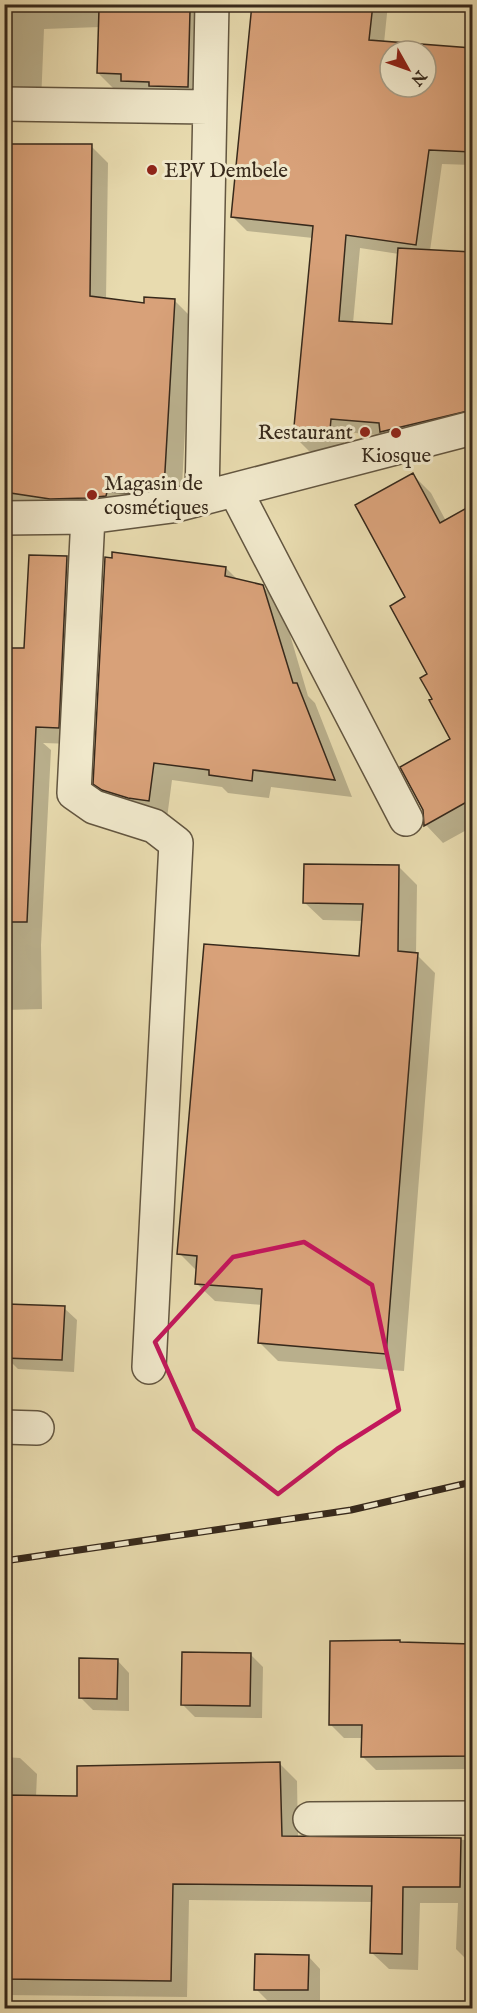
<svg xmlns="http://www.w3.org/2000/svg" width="477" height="2013" font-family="'IM FELL English',serif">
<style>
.shadow{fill:#0003;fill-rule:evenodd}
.building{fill:#d8a179;stroke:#37291b;stroke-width:1.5;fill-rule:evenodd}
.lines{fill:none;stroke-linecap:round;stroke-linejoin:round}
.street-casing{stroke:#635640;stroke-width:36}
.street{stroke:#f0e8cb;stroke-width:33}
.rail-casing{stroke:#37291b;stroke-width:7}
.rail{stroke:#f0e8cb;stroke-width:4.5;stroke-dasharray:14;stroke-linecap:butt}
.marked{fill:none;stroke:#c2185b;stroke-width:4.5;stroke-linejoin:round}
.poi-dot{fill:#8f2418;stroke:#f0e8cb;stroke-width:2}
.labels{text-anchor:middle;stroke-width:6;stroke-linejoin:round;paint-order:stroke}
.poi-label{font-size:21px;fill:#37291b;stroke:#f0e8cb;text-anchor:start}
</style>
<rect width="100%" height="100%" fill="#e8dbaf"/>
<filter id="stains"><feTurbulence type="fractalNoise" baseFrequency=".00333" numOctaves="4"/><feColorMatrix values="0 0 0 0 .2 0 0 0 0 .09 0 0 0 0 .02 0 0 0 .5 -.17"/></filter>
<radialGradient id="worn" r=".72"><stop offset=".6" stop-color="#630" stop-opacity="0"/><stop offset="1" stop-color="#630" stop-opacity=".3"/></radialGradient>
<!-- shadow -->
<path class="shadow" d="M4 4H208L206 104 116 91 98 73 100 27 44 29 41 103 4 108V87L12 84 11 81 4 84Z
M254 4H388L384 43 472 50V165L442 164 430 251 472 254V426L387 436 345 432 343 454 309 451 295 437 313 238 247 231 233 217ZM390 51H426V87H390ZM360 248 399 254 394 326 353 323Z
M4 145 91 146 108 163 106 300 145 305 174 300 191 317 181 505 4 508Z
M413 475 431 493 446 521 472 507V827L443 843 426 825 424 810 452 740 429 675 407 597Z
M67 558 83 574 75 744 43 743 51 750 41 945 42 1009 4 1010V734Z
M226 568 238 580 262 586 281 604 308 696 315 703 352 797 271 787 269 798 228 793 222 787 172 780 167 818 113 801 95 783Z
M399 867 417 885 416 954 435 973 404 1371 278 1361 259 1342 262 1305 215 1301 196 1283 197 1271 179 1253 360 957 363 921 323 920 304 902Z
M64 1308 77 1320 74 1372 18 1369 6 1357Z
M402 1644 472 1645V1769L376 1770 362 1756 363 1738H344L330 1724Z
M251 1655 263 1667 262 1718 195 1717 183 1705Z
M117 1660 129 1673V1711L93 1710 80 1697Z
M4 1757 20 1758 37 1774 36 1797 79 1798 280 1764 297 1781 298 1837 472 1840V1965L456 1949 458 1903H420L418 1970 389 1969 372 1953 373 1902 189 1900 187 1997 4 1995Z
M308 1956 320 1969V2002L268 2001 256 1989Z"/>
<!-- building -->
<path class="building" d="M252 4H373L369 40 472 48V152L429 150 416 245 346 235 339 321 392 324 398 248 472 252 468 351H472V410L380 432 379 423 331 419 329 441 293 437 313 226 231 217ZM390 51H426V87H390Z
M99 9 190 11 188 87 149 86V82L121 81V74L97 73Z
M4 144H92L90 296 144 303V297L175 299 164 488 130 493 107 492 106 496 87 498 50 499 4 492Z
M413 473 440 523 472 505V799L424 826 423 810 400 767 450 739 429 700 432 699 420 678 427 674 390 606 405 597 355 505Z
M112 552 226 567 225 576 263 585 293 683H297L335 780 253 770 252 781 209 775V770L154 763 149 801 128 798 102 790 93 784 105 557 112 558Z
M29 555 67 556 59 728 36 727 27 922H4V742L9 648H24Z
M304 864 399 865 398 951 418 953 386 1354 258 1343 262 1289 195 1284 197 1256 177 1254 204 944 359 956 363 904 303 903Z
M7 1304 65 1306 62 1360 4 1358Z
M400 1640V1642L472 1644V1756L361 1757 362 1725H329L330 1641Z
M182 1652 251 1653 250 1706 181 1705Z
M79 1658 118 1659 117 1699 79 1698Z
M280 1762 282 1836 461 1838 460 1887H403L402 1954 370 1953 372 1886 173 1884 171 1981 4 1979V1795L77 1796V1766Z
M255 1954 309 1955 308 1990H254Z"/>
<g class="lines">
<!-- street casing -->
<g class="street-casing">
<path id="street" d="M4 104 208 107
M235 490 406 819
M202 499 212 4
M88 517 74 793 94 807 154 826 176 843 149 1367
M4 518 88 517 172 506 472 428
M4 1427 37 1428
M310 1819 472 1818"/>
</g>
<!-- street -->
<use href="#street" class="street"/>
<!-- rail casing -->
<g class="rail-casing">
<path id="rail" d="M4 1561 351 1510 472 1482"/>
</g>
<!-- rail -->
<use href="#rail" class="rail"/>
</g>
<!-- marked area -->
<path class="marked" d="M304 1242 372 1285 399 1410 337 1449 278 1494 194 1429 155 1342 233 1257Z"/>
<!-- markers -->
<g class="poi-dot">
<circle cx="152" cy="170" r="6"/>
<circle cx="365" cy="432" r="6"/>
<circle cx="396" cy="433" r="6"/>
<circle cx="92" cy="495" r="6"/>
</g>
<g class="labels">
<!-- poi labels -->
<g class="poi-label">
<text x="164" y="177">EPV Dembele</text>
<text x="353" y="439" text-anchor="end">Restaurant</text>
<text x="396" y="462" text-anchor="middle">Kiosque</text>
<text x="104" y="490">Magasin de<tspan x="104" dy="24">cosmétiques</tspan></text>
</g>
</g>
<!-- margin -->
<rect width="477" height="2013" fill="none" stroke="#e8dbaf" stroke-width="24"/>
<rect x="6" y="6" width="465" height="2001" fill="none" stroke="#37291b" stroke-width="3"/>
<rect x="12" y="12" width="453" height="1989" fill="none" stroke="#37291b" stroke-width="1.5"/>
<!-- north arrow -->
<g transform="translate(408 69) rotate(130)"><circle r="28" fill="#f0e8cb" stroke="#a69c85" stroke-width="1.5"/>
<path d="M0-4.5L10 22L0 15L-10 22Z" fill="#8f2418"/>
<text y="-9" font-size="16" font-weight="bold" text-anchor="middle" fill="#37291b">N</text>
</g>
<rect width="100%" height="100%" filter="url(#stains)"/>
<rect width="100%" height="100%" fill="url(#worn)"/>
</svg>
